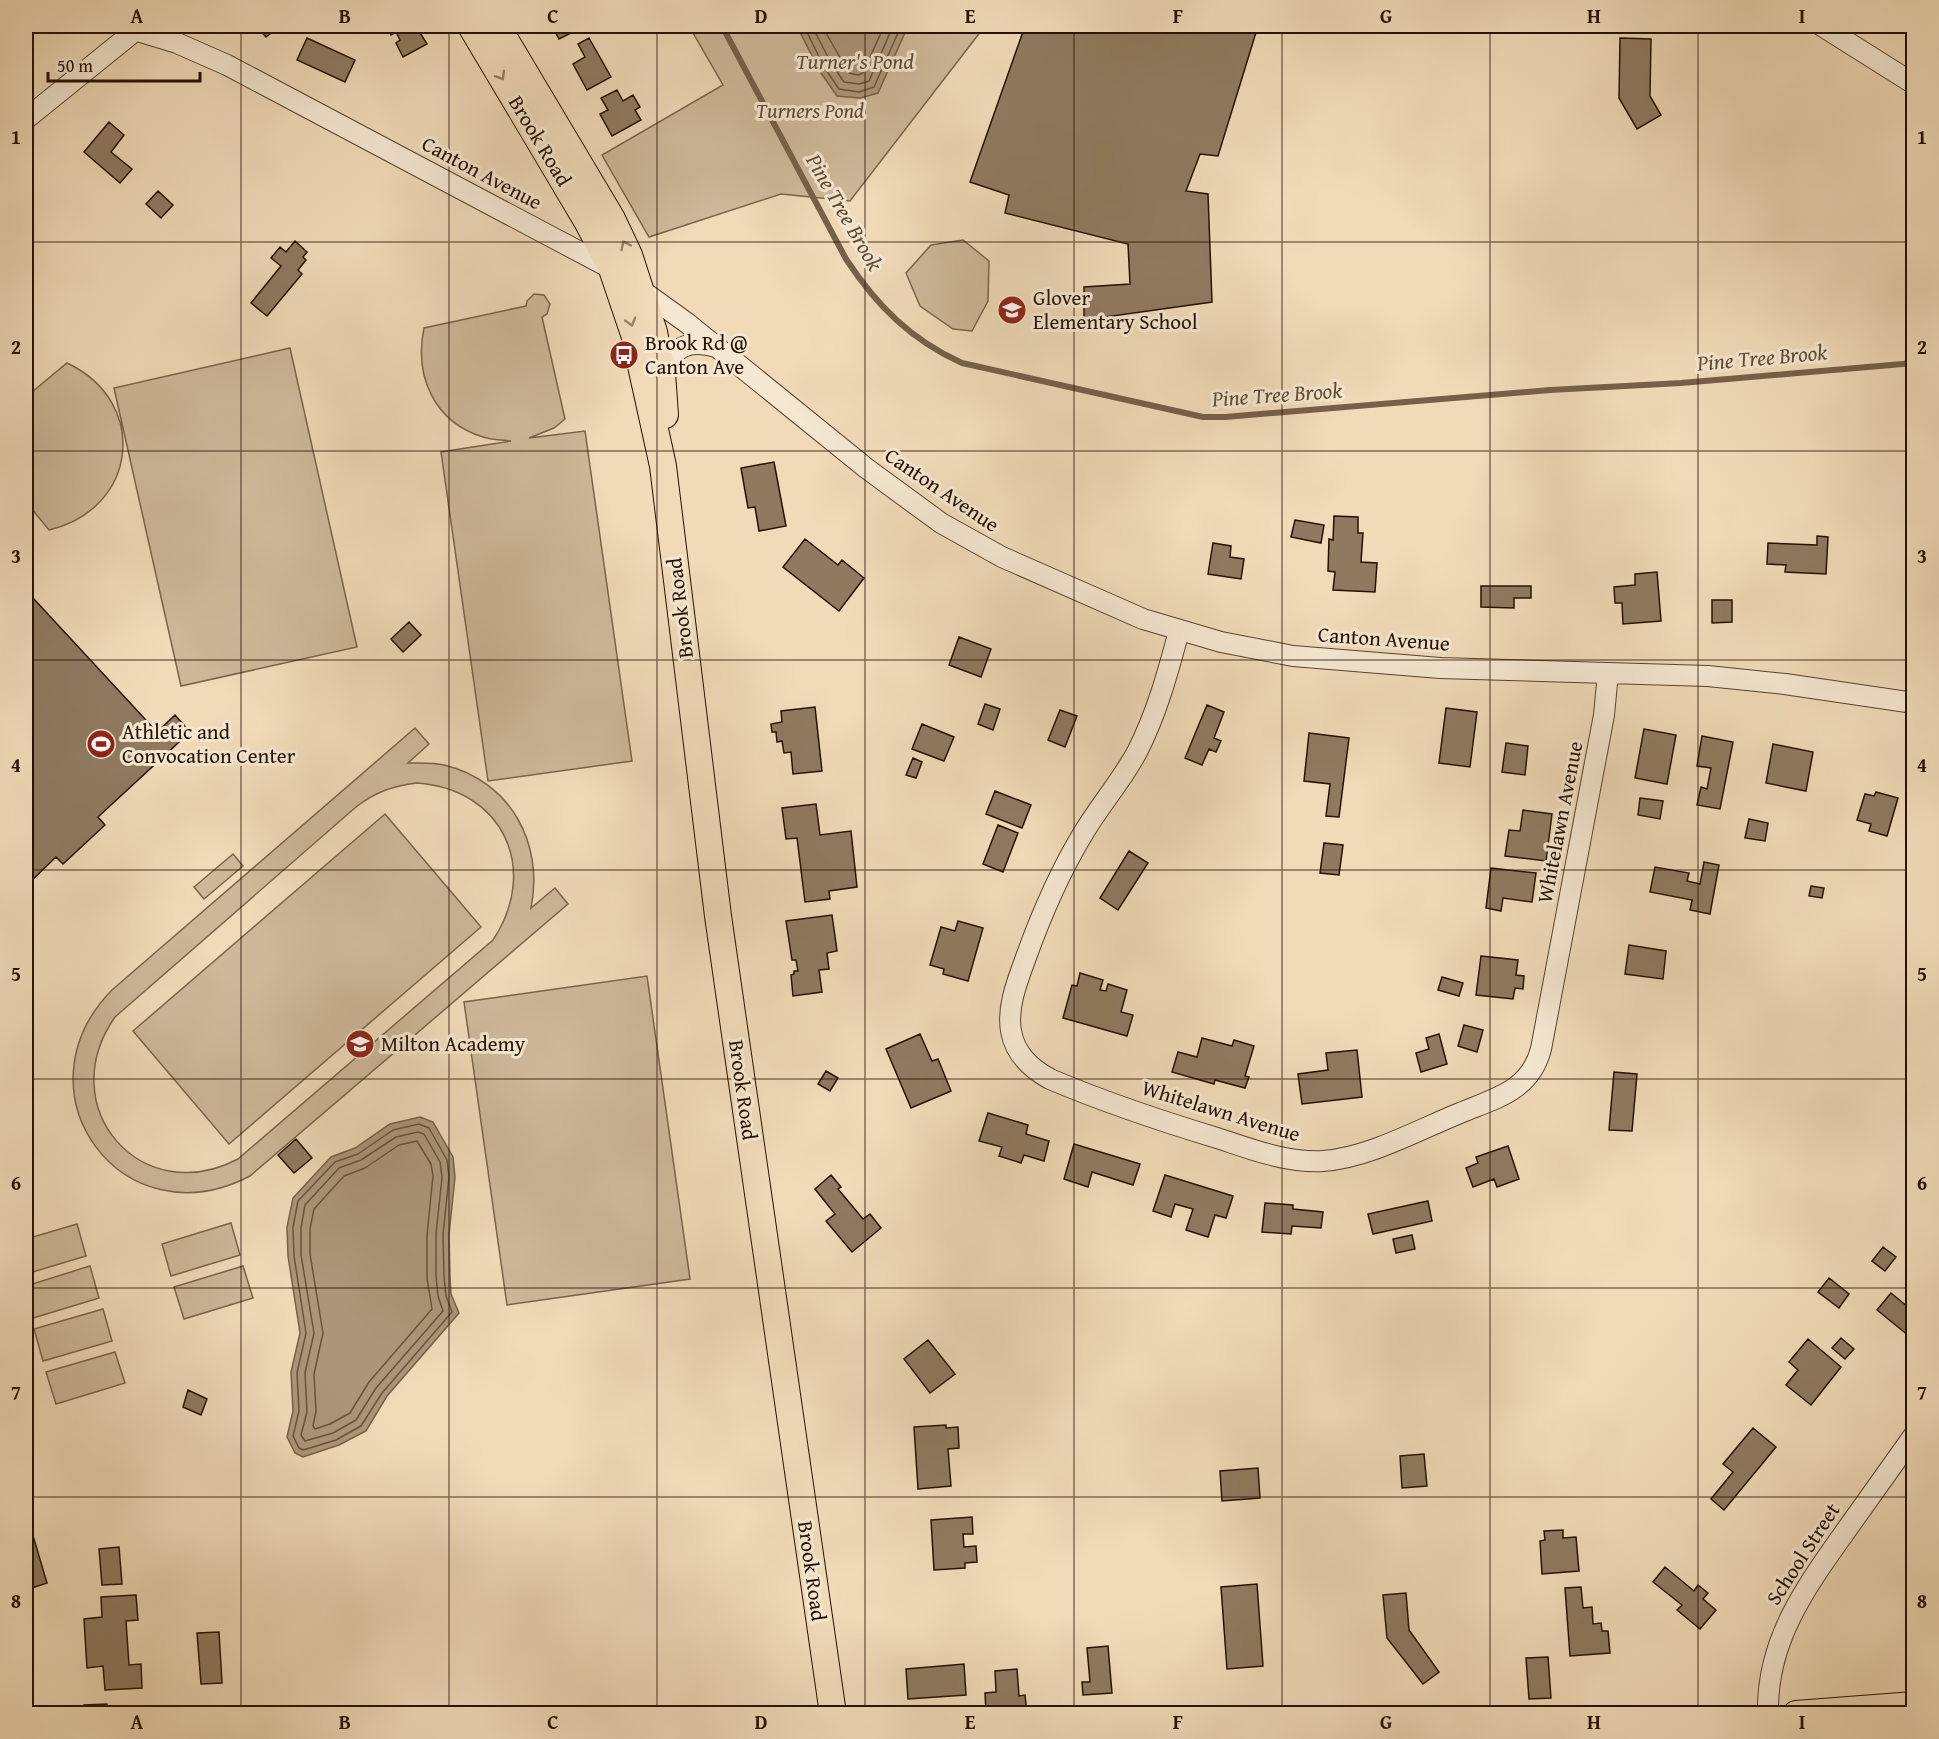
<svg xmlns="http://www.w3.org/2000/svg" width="1939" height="1739" font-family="'Gentium Book Plus',serif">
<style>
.green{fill:#cdb899;stroke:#79644c;stroke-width:1.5;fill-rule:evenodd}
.water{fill:#ab9679;stroke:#756149;stroke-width:1.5}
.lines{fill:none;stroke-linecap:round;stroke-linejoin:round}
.shore{stroke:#68543c;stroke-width:1.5}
.stream{stroke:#756149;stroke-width:6}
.building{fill:#8f7a60;stroke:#251100;stroke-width:1.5}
.minor-casing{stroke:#58432e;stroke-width:22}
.major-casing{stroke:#251100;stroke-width:28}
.minor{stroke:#f5e7d1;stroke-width:20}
.major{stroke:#f0dab8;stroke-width:26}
.oneway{stroke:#958065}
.grid{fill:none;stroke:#251100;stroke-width:1.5;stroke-opacity:0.55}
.labels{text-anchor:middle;stroke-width:6;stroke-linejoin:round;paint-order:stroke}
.park-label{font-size:21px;font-style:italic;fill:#604b36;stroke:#f5e7d1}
.street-label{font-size:21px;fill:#251100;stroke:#f5e7d1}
.poi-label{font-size:21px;fill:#251100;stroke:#f5e7d1;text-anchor:start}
.water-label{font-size:22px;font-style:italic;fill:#614d36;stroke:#f5e7d1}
.neatline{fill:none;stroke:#251100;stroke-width:2}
.grid-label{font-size:20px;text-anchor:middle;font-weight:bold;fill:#251100}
</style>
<rect width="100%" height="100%" fill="#f0dab8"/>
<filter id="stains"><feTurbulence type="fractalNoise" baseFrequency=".00333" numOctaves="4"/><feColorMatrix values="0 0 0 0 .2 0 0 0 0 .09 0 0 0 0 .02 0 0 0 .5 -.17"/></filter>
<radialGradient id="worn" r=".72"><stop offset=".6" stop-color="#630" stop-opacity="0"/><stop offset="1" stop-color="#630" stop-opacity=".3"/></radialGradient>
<!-- green -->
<path class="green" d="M689 26H985L850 201 781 194 649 237 602 155 723 85Z
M963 240 989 261 988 301 972 331 953 329 920 306 906 273 931 245Z
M534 294 544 295 550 304 547 314 542 317 565 419 554 428 529 438 585 431 632 761 488 781 441 452 511 441C502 440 492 440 483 437 434 422 414 376 424 328L526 306 527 301Z
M290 348 357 647 181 686 114 388Z
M67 363C150 402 138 509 49 530L26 502V397Z
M415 728 429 744 408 763C420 763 432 762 444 765 511 781 544 844 531 908L555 888 568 904 250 1176C122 1243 12 1092 112 990ZM417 783C503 789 540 869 493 940L238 1159C141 1210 52 1107 115 1017L356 807C375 792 393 786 417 783Z
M385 814 481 927 229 1144 133 1031Z
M233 854 243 866 204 899 194 887Z
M647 976 690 1279 507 1305 464 1002Z
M231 1223 240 1255 171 1276 162 1244Z
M77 1224 86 1256 26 1274V1239Z
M90 1266 99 1298 30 1319 26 1303V1286Z
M243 1266 253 1298 184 1319 174 1287Z
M103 1309 112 1341 43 1361 34 1329Z
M115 1352 125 1383 56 1404 46 1372Z"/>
<!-- water -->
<path class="water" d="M797 26H908L878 93 860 98 837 96 819 70Z
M420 1117 433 1122 453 1157 455 1177 449 1235 450 1277 451 1294 459 1313 387 1396 366 1431 339 1445 303 1457 295 1453 287 1437 293 1411 291 1372 300 1333 288 1256 287 1227 293 1198 331 1157 355 1148 390 1124Z"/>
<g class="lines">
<!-- shore -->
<path class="shore" d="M804 26 824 67 839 89 859 92 874 87 901 26
M812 26 831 63 844 82 859 84 869 81 893 26
M822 26 849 73 858 75 863 73 884 26
M419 1124 429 1128 447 1160 449 1177 443 1234 444 1277 446 1296 452 1312 382 1393 361 1426 336 1440 303 1450 299 1448 293 1436 299 1411 297 1373 306 1333 294 1256 293 1227 298 1201 335 1162 358 1154 393 1130Z
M418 1132 424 1134 440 1162 442 1177 436 1234V1277L438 1296 443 1311 376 1388 356 1420 333 1433 305 1441 301 1435 307 1412 305 1373 314 1333 301 1255V1228L305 1205 339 1168 361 1160 396 1137Z
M417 1141 431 1164 433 1176 427 1235V1278L432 1309 369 1382 350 1413 330 1424 315 1429 313 1426 316 1411 314 1374 323 1333 310 1254V1229L314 1209 344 1176 365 1168 399 1145Z"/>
<!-- stream -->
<path class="stream" d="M722 26 846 259C877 306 911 340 962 363L1203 417H1225L1550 390 1681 383 1914 363"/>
</g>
<!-- building -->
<path class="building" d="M256 26H280L266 37Z
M386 26H416L427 44 403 57 396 43 400 40 396 32 391 35Z
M552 26H585L559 39Z
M1025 26H1258L1218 156 1200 154 1186 191 1208 194 1212 302 1084 320V287L1130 284 1128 244 1005 213 1009 195 970 182Z
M307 38 355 60 345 82 297 60Z
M589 38 611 77 587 90 573 64 585 57 578 44Z
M1620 38 1651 39 1650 96 1661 115 1637 129 1619 98Z
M617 90 623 101 633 95 640 107 635 110 641 120 612 136 600 114 608 110 601 98Z
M109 122 124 135 111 152 132 169 120 183 84 152Z
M158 191 173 205 161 218 146 204Z
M295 241 307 252 303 257 306 260 298 270 302 274 267 316 251 303 281 266 271 258 280 247 286 252Z
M774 462 786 526 759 531 755 507 748 508 741 468Z
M1334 516 1358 517V533H1363L1361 562 1377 563 1375 592 1333 590 1335 572 1328 571 1329 539 1333 540Z
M1295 520 1324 525 1321 543 1291 537Z
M1817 536 1828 537 1826 574 1785 572 1786 565 1767 564 1768 543 1817 545Z
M805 539 838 565 842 560 864 578 839 611 783 567Z
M1213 543 1231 546 1230 557 1244 559 1241 579 1208 574Z
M1657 572 1661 621 1623 624 1622 603H1615L1614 587 1635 585V574Z
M1481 586H1531V598H1514V608L1481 607Z
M33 598 157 732 175 715 190 732 98 817 105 825 63 864 56 857 26 886V605Z
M1712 600H1732V622L1712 623Z
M409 622 421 635 403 652 391 639Z
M959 637 991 649 981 677 949 665Z
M985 704 1000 709 993 730 978 724Z
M1207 705 1224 712 1214 738 1221 741 1216 752 1209 749 1202 765 1185 758Z
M815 707 822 771 793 774 791 752 784 753 782 741 777 742 776 732H772L771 724 782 722 781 711Z
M1446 708 1477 712 1470 767 1439 763Z
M1060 710 1077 716 1065 747 1048 740Z
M922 724 954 737 944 761 912 749Z
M1644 729 1676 735 1667 784 1635 778Z
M1309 733 1349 738 1339 817 1326 816 1330 784 1304 781Z
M1702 736 1733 742 1720 809 1697 805 1701 787 1707 789 1711 768 1697 766Z
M1506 743 1528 746 1525 775 1502 772Z
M1773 744 1813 752 1806 791 1766 783Z
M913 758 922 762 916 778 906 775Z
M995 791 1031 805 1022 828 986 814Z
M1876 792 1898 798 1887 836 1869 831 1871 824 1857 820 1865 794 1874 796Z
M1640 798 1663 801 1660 819 1638 815Z
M816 804 820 835 851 831 857 887 829 891 830 899 805 902 797 838 786 839 782 808Z
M1523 810 1552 814 1546 861 1505 856 1509 830 1520 831Z
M1749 819 1768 823 1765 841 1745 838Z
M998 825 1018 833 1003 872 983 864Z
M1324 843 1343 845 1339 875 1320 873Z
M1129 851 1148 863 1118 910 1100 898Z
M1704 862 1719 865 1710 914 1690 910 1692 900 1650 892 1655 867 1689 873 1687 881 1700 884Z
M1491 868 1536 873 1532 902 1503 898 1501 911 1486 908Z
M1811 886 1824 888 1822 898 1809 896Z
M832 915 837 951 827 953 829 969 819 970 822 992 793 996 791 975 794 974V971H798L796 960H792L786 921Z
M958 921 983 928 968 981 943 974 944 969 930 965 941 927 955 931Z
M1629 945 1666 951 1663 979 1625 974Z
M1481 956 1518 960 1516 975 1524 976 1523 989 1515 988 1513 999 1476 995Z
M1080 973 1103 980 1100 990 1106 991 1108 984 1127 990 1121 1012 1133 1015 1127 1036 1063 1018 1072 985 1077 986Z
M1442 977 1463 983 1459 996 1438 990Z
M1464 1025 1483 1030 1477 1052 1458 1046Z
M920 1034 932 1061 938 1059 951 1091 911 1108 886 1049Z
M1439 1034 1447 1064 1421 1072 1416 1053 1429 1049 1426 1038Z
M1202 1038 1232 1046 1234 1040 1254 1046 1245 1076 1249 1077 1245 1088 1215 1080 1214 1084 1172 1072 1178 1052 1197 1057Z
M1357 1050 1362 1097 1302 1104 1298 1074 1328 1070 1326 1053Z
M826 1071 838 1078 830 1091 818 1084Z
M1614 1072 1637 1074 1632 1131 1609 1130Z
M988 1113 1028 1125 1026 1134 1049 1141 1044 1161 1024 1155 1021 1163 999 1156 1002 1147 979 1141Z
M296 1139 312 1158 294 1173 278 1155Z
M1074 1144 1140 1164 1133 1185 1092 1172 1088 1187 1064 1179Z
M1508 1146 1519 1179 1497 1187 1494 1179 1473 1187 1466 1168 1478 1163 1476 1157Z
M831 1175 841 1187 838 1189 863 1219 870 1214 881 1228 852 1252 826 1221 835 1214 815 1189Z
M1165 1175 1233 1196 1226 1218 1215 1215 1208 1237 1186 1230 1193 1209 1175 1204 1171 1217 1153 1211Z
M1428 1201 1432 1221 1373 1234 1368 1214Z
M1265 1203 1293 1205V1209L1323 1212 1321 1228 1292 1226 1291 1234 1262 1232Z
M1412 1235 1415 1249 1396 1253 1393 1239Z
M1883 1247 1896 1257 1885 1271 1872 1261Z
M1829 1278 1849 1294 1839 1308 1818 1292Z
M1891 1293 1914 1312V1340L1877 1310Z
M1841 1338 1854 1349 1845 1359 1832 1348Z
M1808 1339 1841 1367 1811 1405 1786 1385 1798 1370 1789 1362Z
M928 1340 955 1374 930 1393 904 1359Z
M188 1390 207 1399 201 1415 183 1407Z
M946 1425V1428L958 1427 959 1448 948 1449 951 1486 918 1489 914 1427Z
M1753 1428 1776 1447 1724 1510 1711 1499 1733 1472 1723 1464Z
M1424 1454 1427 1486 1402 1488 1400 1456Z
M1258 1468 1260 1498 1222 1501 1220 1471Z
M26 1512 47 1583 26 1590Z
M972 1517 973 1534H963L964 1547 976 1546 977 1562 965 1563V1568L934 1570 931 1520Z
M1563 1530V1538L1576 1537 1579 1571 1542 1574 1540 1541 1545 1540 1544 1531Z
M119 1547 122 1584 102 1585 99 1549Z
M1665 1567 1694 1591 1698 1585 1708 1593 1703 1599 1716 1610 1700 1629 1677 1610 1682 1605 1653 1582Z
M1257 1584 1263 1666 1227 1669 1221 1587Z
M1581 1587 1583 1608 1592 1607 1593 1624 1601 1623 1602 1631H1608L1610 1653 1570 1656 1565 1588Z
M1406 1593 1409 1630 1439 1672 1423 1684 1387 1638 1383 1595Z
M136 1595 138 1620 126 1621 129 1665 141 1664 142 1688 105 1690 103 1666 87 1668 84 1619 102 1617 101 1597Z
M219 1632 222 1683 201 1684 197 1633Z
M1108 1646 1112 1693 1083 1695 1082 1682H1090L1087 1648Z
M1548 1657 1551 1698 1529 1699 1526 1658Z
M964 1664 966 1695 908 1699 906 1669Z
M1017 1669 1019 1696 1025 1695 1027 1714H986L985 1693 996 1692 995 1671Z
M107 1704 108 1714H84V1705Z
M203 1707 227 1708V1714H203Z"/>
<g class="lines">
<!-- minor casing -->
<g class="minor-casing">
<path id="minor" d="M121 26 177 43 227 65 612 269 687 323 866 468 941 523 1002 557 1143 619 1221 642 1293 656 1440 668 1708 676 1785 684 1914 703
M1822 26 1914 84
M26 119 141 26
M662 373C673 347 688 339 716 347
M1179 631C1168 672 1157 713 1137 752 1122 780 1101 804 1084 832 1059 873 1041 915 1025 960 1017 982 1007 1007 1011 1031 1015 1054 1030 1068 1050 1079 1104 1102 1161 1121 1217 1138 1251 1149 1286 1163 1323 1161 1368 1158 1418 1130 1460 1113 1496 1098 1530 1091 1541 1049L1604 715 1608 673
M1768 1714C1766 1642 1805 1588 1845 1532 1868 1500 1891 1467 1914 1435"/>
</g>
<!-- major casing -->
<g class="major-casing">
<path id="major" d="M471 26 587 221 612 269 634 334 663 466 718 916 833 1714
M497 26 612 219 629 255 654 332 662 373 665 415
M1796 1714 1914 1705"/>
</g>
<!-- minor -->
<use href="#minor" class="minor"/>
<!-- major -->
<use href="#major" class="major"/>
</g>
<!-- one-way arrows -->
<defs><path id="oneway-chevron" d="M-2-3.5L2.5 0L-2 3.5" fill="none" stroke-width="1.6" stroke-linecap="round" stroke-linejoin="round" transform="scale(1.5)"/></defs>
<g class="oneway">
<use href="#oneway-chevron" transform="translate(501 76) rotate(59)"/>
<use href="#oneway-chevron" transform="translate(625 245) rotate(-115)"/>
<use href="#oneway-chevron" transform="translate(631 322) rotate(74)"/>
</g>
<!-- grid -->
<path class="grid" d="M241 26V1714M449 26V1714M657 26V1714M865 26V1714M1074 26V1714M1282 26V1714M1490 26V1714M1698 26V1714M26 242H1914M26 451H1914M26 660H1914M26 870H1914M26 1079H1914M26 1288H1914M26 1497H1914"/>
<!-- icons -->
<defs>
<g id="school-disc" transform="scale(1.5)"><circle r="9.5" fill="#8f2418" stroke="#f5e7d1"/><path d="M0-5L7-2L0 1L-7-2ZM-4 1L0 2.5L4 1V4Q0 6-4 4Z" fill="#fff"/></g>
<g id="bus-disc" transform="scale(1.5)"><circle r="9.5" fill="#8f2418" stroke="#f5e7d1"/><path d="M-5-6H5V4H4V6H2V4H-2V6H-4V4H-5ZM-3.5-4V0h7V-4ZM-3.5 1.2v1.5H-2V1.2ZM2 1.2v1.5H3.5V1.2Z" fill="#fff"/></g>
<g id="stadium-disc" transform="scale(1.5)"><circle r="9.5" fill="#8f2418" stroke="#f5e7d1"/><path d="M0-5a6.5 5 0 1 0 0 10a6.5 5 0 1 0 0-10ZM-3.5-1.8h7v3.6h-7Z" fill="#fff"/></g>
</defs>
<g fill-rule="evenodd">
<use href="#school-disc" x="1012" y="310"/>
<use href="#bus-disc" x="624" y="355"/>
<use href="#stadium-disc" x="101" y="744"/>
<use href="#school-disc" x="360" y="1044"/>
</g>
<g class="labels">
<!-- park labels -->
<g class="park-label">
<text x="810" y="118">Turners Pond</text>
</g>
<!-- street labels -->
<g class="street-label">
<text transform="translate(540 141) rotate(59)" y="7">Brook Road</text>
<text transform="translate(482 173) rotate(28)" y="7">Canton Avenue</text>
<text transform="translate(942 490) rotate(34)" y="7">Canton Avenue</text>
<text transform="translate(680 608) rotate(-97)" y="7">Brook Road</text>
<text transform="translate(1384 639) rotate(4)" y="7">Canton Avenue</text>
<text transform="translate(1560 822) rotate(-79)" y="7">Whitelawn Avenue</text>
<text transform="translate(743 1090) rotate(82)" y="7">Brook Road</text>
<text transform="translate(1221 1111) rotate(17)" y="7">Whitelawn Avenue</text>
<text transform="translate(1803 1554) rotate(-57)" y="7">School Street</text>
<text transform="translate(812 1571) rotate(82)" y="7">Brook Road</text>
</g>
<!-- poi labels -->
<g class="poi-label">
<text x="1033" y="305">Glover<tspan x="1033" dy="24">Elementary School</tspan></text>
<text x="645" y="350">Brook Rd @<tspan x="645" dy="24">Canton Ave</tspan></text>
<text x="122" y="739">Athletic and<tspan x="122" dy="24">Convocation Center</tspan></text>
<text x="381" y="1051">Milton Academy</text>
</g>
<!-- water labels -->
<g class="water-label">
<text x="855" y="69">Turner's Pond</text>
<text transform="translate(845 212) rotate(60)" y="8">Pine Tree Brook</text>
<text transform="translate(1762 357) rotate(-5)" y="8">Pine Tree Brook</text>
<text transform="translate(1277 394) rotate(-4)" y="8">Pine Tree Brook</text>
</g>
</g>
<!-- margin -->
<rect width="1939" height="1739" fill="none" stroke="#f0dab8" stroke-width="66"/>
<!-- scale -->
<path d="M48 72v9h152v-9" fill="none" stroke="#251100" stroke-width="3"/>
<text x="57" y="72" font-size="18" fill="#251100" stroke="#f5e7d1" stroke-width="4.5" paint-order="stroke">50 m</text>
<rect x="33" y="33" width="1873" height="1673" class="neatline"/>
<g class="grid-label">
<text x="137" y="23">A</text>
<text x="345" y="23">B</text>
<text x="553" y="23">C</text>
<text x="761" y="23">D</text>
<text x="970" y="23">E</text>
<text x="1178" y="23">F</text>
<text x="1386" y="23">G</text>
<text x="1594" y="23">H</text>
<text x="1802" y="23">I</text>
<text x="16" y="144">1</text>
<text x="1922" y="144">1</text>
<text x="16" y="354">2</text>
<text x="1922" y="354">2</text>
<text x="16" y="563">3</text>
<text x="1922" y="563">3</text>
<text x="16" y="772">4</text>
<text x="1922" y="772">4</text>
<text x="16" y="981">5</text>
<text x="1922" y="981">5</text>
<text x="16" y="1190">6</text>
<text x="1922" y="1190">6</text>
<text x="16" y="1399">7</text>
<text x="1922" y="1399">7</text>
<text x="16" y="1608">8</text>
<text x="1922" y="1608">8</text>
<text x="137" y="1729">A</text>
<text x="345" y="1729">B</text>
<text x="553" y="1729">C</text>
<text x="761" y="1729">D</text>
<text x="970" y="1729">E</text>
<text x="1178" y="1729">F</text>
<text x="1386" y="1729">G</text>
<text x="1594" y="1729">H</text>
<text x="1802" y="1729">I</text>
</g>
<rect width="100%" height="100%" filter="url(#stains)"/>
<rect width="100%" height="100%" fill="url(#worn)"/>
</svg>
